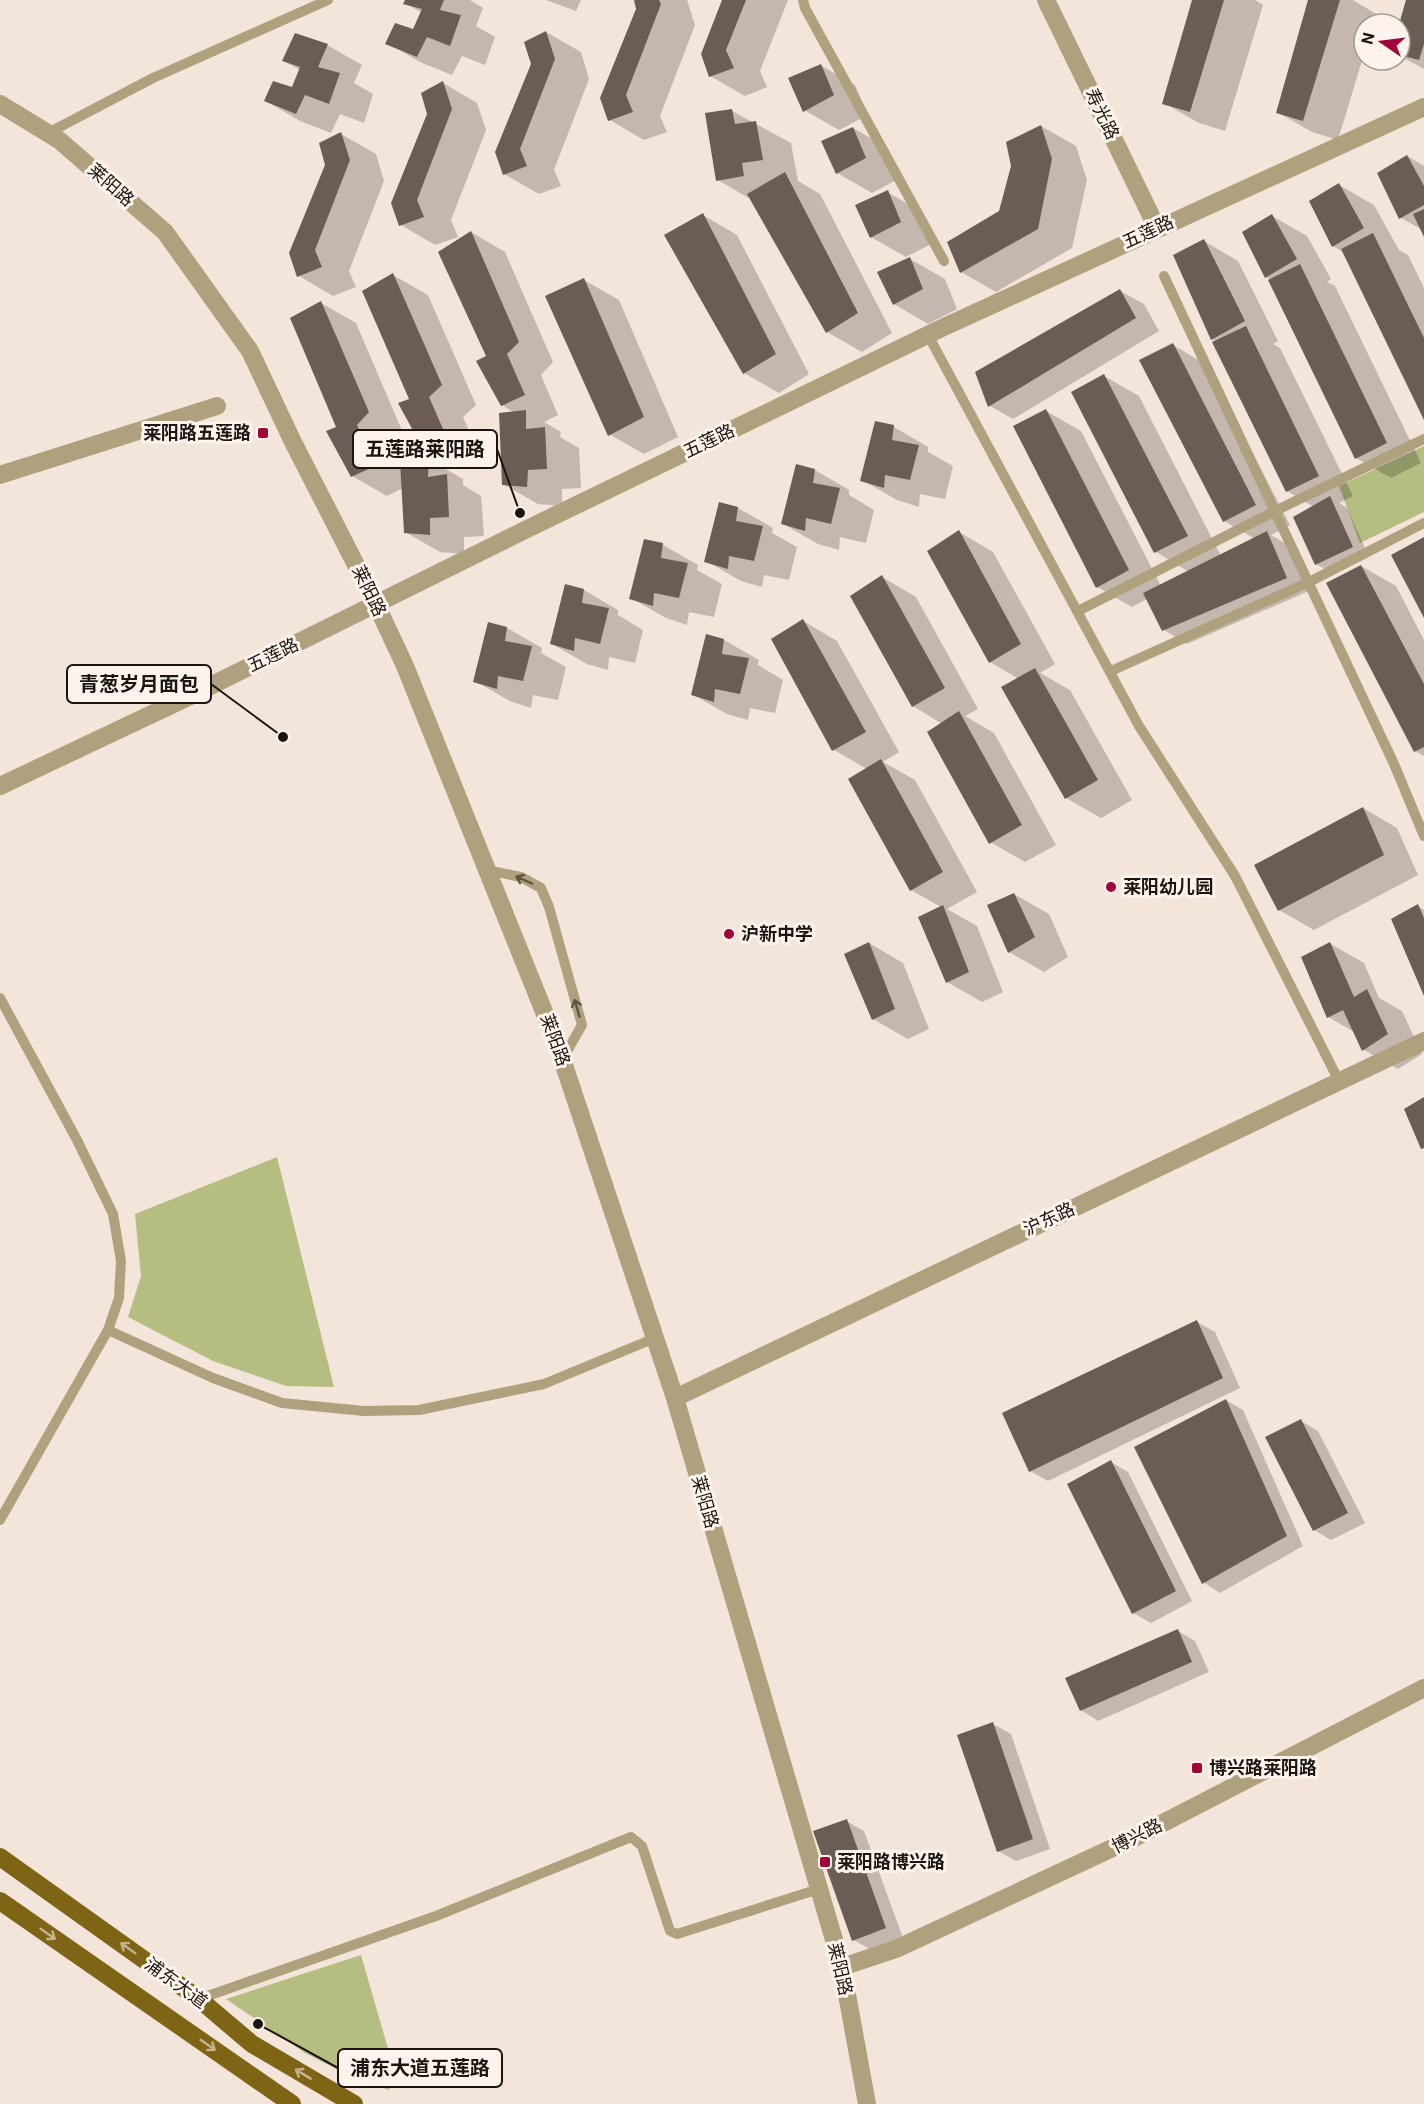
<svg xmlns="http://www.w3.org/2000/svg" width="1424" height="2104" font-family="Roboto,'Noto Sans SC',sans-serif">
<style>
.green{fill:#b6bd81}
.shadow{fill:#0003}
.building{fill:#6b5c56}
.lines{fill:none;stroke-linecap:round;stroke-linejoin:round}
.service{stroke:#afa17d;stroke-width:10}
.minor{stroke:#afa17d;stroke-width:18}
.tertiary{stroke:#afa17d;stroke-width:18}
.primary{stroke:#7e6415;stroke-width:18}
.oneway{stroke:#5e5542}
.oneway2{stroke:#c4b38b}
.poi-dot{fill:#a10238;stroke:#fdf3ec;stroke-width:2}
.labels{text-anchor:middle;stroke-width:6;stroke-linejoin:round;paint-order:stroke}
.street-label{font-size:18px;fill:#1b1612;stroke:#fdf3ec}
.poi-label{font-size:18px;font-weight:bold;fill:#1b1612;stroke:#fdf3ec;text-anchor:start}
.leader{fill:none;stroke:#1b1612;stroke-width:2}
.callout-dot{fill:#1b1612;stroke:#fdf3ec;stroke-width:2}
.callout{fill:#fdf3ec;stroke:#1b1612;stroke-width:2}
.callout-label{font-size:20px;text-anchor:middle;font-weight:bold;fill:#1b1612}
</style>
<rect width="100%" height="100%" fill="#f4e5da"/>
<!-- green -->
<path class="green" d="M1424 446V512L1360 543 1339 486Z
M277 1157 334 1387 286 1386 213 1361 128 1317 141 1276 135 1214Z
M361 1955 395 2073 389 2090 354 2078 305 2053 226 1999Z"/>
<!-- shadow -->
<path class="shadow" d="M407 0H470L483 8 476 26 495 37 485 65 462 56 452 75 422 63 387 43 414 31 422 13 405 3Z
M546 0H581L576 11Z
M635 0H687L695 25 660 116 667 132 644 140 610 120 602 98 638 9Z
M724 0H788L760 71 767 87 745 96 710 76Z
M1193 0H1255L1263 5 1225 131 1199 123 1164 103Z
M1309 0H1353L1376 14 1373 24H1364V54L1338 140 1312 132 1277 112Z
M1407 0H1424V69L1400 56V26Z
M546 32 581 52 589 79 554 170 561 186 539 194 504 174Z
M327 45 362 65 354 83 373 94 364 123 340 114 331 133 300 121 266 101 293 89 300 70 284 61Z
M820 65 855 85 868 115 839 130 804 110Z
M443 83 477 103 486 130 451 220 458 237 435 245 401 225Z
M732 111 791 143 798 181 820 194 892 333 862 352 827 332 752 200 718 180Z
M1041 126 1076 146 1087 180 1072 248 996 292 961 272 949 242 1000 212Z
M853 128 888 148 900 178 872 193 837 173 822 142Z
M341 134 376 154 384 181 349 271 356 287 333 296 299 276Z
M1407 156 1424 166V233L1423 230 1401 218Z
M1339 185 1374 205 1399 250 1408 255 1424 288V416L1345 253 1333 246Z
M887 192 922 212 935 242 906 257 871 237Z
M703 215 737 235 809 374 779 393 744 373 666 235Z
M1272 216 1307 236 1331 279 1327 282 1335 286 1421 463 1391 478 1356 458 1270 279 1266 277Z
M471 232 505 252 553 362 541 375 558 415 544 422 561 432 560 437 579 448 581 488 562 489V506L538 504 503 484 515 413 502 405 488 357Z
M1204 241 1238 261 1278 341 1273 344 1280 348 1353 496 1339 503 1347 508 1369 557 1334 574 1316 564 1314 507 1287 491 1217 342 1212 339Z
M910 259 945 279 957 309 928 324 894 304Z
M393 275 428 295 476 405 463 417 481 458 459 468 424 448 411 399Z
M584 280 619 300 678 437 644 454 609 434Z
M1120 291 1144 304 1159 331 1013 419 990 406 977 373Z
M321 303 356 323 403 433 391 445 402 470 428 459 463 479V485L481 496 484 536 464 537V554L440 552 405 532 403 488 387 496 352 476 338 427Z
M1173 345 1207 365 1290 525 1271 535 1290 546 1309 591 1187 644 1164 630 1147 599 1132 607 1097 587 1046 411 1081 431 1161 586 1189 572 1156 552 1104 376 1139 396 1221 556 1255 539 1224 521Z
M877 423 894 427 928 447V452L953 466 945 499 920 494 919 507 897 500 862 480Z
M815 470 849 490V495L874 510 866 543 840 537 839 550 818 544 783 524Z
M720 504 738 508 773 528 772 533 797 547 789 580 764 575 762 587 741 581 706 561Z
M959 532 993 552 1055 664 1040 673 1070 690 1132 800 1101 818 1066 798 1019 679 990 662Z
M645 541 663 545 698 565 697 570 722 584 714 617 689 612 687 625 666 618 631 598Z
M1361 566 1396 586 1424 640V756L1415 751Z
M882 577 916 597 978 709 965 716 994 733 1056 845 1025 862 990 842 942 724 913 706Z
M584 590 618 610V615L643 630 635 663 609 657 608 670 587 664 552 644Z
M803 621 837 641 899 752 883 762 915 780 977 892 947 909 977 926 1003 992 982 1002 947 982 941 907 911 890 867 769 834 750Z
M489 624 507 628 542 648 541 653 566 667 558 700 533 695 531 708 510 701 475 681Z
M707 636 724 640 759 660 758 665 783 680 775 713 750 708 748 720 727 714 692 694Z
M1363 808 1397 828 1418 875 1314 930 1279 910 1256 866Z
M1014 894 1049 914 1068 957 1044 972 1009 952Z
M1418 906 1424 910V992Z
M869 943 903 963 929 1029 908 1039 873 1019Z
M1329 943 1364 963 1379 998 1402 1011 1422 1054 1398 1069 1364 1050 1356 1033 1328 1017Z
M1197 1322 1215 1332 1240 1388 1048 1481 1030 1471Z
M1226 1400 1243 1410 1303 1546 1220 1593 1203 1582Z
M1301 1421 1318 1431 1365 1523 1331 1540 1314 1530Z
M1111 1462 1128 1472 1192 1601 1151 1623 1133 1613Z
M1178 1631 1195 1641 1209 1672 1098 1721 1081 1710Z
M993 1724 1011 1734 1050 1849 1016 1861 998 1851Z
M846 1821 864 1831 903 1938 871 1950 854 1940Z"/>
<!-- building -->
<path class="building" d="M405 0H444L440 10 461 15 450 46 427 37 417 57 385 44 395 23 413 29 422 9 403 4Z
M634 0H659L661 4 626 95 633 112 608 121 600 98 636 9Z
M722 0H746L726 50 734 68 709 77 701 54Z
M1192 0H1224L1190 112 1162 104Z
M1308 0H1340L1303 121 1276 113Z
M1406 0H1424V44L1419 60 1400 55 1399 24Z
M546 31 555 59 520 149 527 166 503 175 495 152 531 64 524 42Z
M295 33 328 44 318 67 340 73 329 104 305 95 296 114 264 101 273 81 292 87 300 67 282 61Z
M821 64 834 95 803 112 788 78Z
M443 81 452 109 417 200 424 217 399 226 391 203 427 114 421 93Z
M732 109 735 124 756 121 763 160 742 163 744 176 716 181 705 113Z
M1041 125 1052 159 1038 229 960 273 947 242 999 211 1011 166 1006 142Z
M853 127 866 158 836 174 821 141Z
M341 132 350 160 315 250 322 267 297 277 289 253 325 165 319 143Z
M1407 155 1424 186V205L1399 219 1377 173Z
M785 172 858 313 826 333 747 194Z
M1339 183 1364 228 1332 247 1309 201Z
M888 190 901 222 870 238 855 205Z
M1424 209V237L1413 214Z
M703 213 776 354 743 374 664 235Z
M1272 214 1297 259 1265 278 1242 232Z
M471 231 519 342 507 354 525 395 501 406 476 361 486 356 438 252Z
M1373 233 1424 338V420L1341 249Z
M1204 239 1245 321 1211 340 1173 255Z
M910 257 923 289 893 305 877 272Z
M1300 264 1387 443 1355 459 1268 280Z
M393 273 442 385 429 397 447 438 423 449 398 403 409 399 362 291Z
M584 278 644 417 608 436 545 296Z
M1120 289 1136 318 988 407 975 372Z
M321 301 369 412 357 425 375 466 351 477 326 431 336 427 290 318Z
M1246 326 1319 476 1286 492 1212 342Z
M1173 343 1256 505 1223 522 1139 360Z
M1104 374 1188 536 1154 553 1071 392Z
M1046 409 1129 570 1096 588 1013 426Z
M526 410V429L545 427 547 469 528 470 527 487 502 485 499 413Z
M875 421 894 425 892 440 919 445 910 480 885 475 884 488 860 481Z
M429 458 428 477 447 474 449 517 430 518V535L404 533 400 461Z
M796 464 815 469 813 483 840 488 831 524 806 518 805 531 781 524Z
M1330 496 1353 547 1315 565 1293 517Z
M719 502 738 507 736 521 763 526 754 561 729 556 728 569 704 562Z
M959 530 1021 644 989 663 927 551Z
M1267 531 1287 578 1162 631 1143 593Z
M1424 537V618L1391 555Z
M644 539 663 543 661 558 688 563 679 598 654 593 653 606 629 599Z
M1361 565 1424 684V747L1414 752 1326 583Z
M882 575 945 688 912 707 850 596Z
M565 584 584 589 582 603 609 608 600 644 575 638 574 651 550 644Z
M803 619 866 732 832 751 771 639Z
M488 622 507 627 505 641 532 646 523 681 498 676 497 689 473 682Z
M706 634 724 639 722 654 749 658 740 694 715 689 714 702 691 695Z
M1035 668 1098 780 1065 799 1001 687Z
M959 711 1022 825 989 844 927 732Z
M881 759 943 872 910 891 848 779Z
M1363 807 1384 855 1278 911 1254 865Z
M1014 893 1035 937 1008 953 987 905Z
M1418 904 1424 918V996L1391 919Z
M943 905 969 972 946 983 918 917Z
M869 942 895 1009 872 1020 844 954Z
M1330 942 1354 997 1367 989 1388 1034 1362 1051 1343 1010 1327 1018 1301 957Z
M1424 1097V1148L1421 1149 1404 1109Z
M1197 1320 1223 1378 1029 1472 1002 1413Z
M1226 1399 1287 1536 1202 1584 1134 1447Z
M1301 1419 1348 1513 1313 1531 1265 1437Z
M1111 1460 1176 1591 1132 1614 1067 1484Z
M1178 1629 1192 1662 1080 1711 1065 1678Z
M993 1722 1033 1839 997 1852 957 1735Z
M847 1819 886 1928 852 1941 813 1831Z"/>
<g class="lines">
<!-- service -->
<path class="service" d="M803 0 805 8 944 261
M48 133 153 78 328 0
M1164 276 1394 764 1424 836
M928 335 1139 726 1235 876 1339 1081
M1078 611 1275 511 1424 439
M1111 671 1309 582 1424 523
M487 870 521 877 541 888 549 907 582 1025 562 1060
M0 998 77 1140 113 1214 121 1261 119 1298 108 1330 0 1520
M108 1330 213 1378 282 1403 364 1411 419 1410 544 1384 655 1338
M199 1999 436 1916 631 1837 642 1846 670 1931 677 1934 819 1889"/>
<!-- minor -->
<path class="minor" d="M1046 0 1157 228
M0 104 59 140 165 232 250 351 293 442 376 604 405 666 557 1044 675 1398 842 1967 867 2104
M0 475 217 406
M675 1398 1424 1041"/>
<!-- tertiary -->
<path class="tertiary" d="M0 786 186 698 525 530 944 327 1424 107
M842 1967 896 1949 1136 1837 1424 1688"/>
<!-- primary -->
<path class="primary" d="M0 1857 199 1999 252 2044 354 2104
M0 1901 292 2104"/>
</g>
<!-- one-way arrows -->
<defs><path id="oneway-shaft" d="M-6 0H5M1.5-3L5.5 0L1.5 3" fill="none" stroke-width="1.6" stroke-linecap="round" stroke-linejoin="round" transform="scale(1.5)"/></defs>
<g class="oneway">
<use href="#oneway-shaft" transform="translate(524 880) rotate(-156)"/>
<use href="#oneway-shaft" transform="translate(577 1008) rotate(-106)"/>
</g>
<g class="oneway2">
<use href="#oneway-shaft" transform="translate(48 1934) rotate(35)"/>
<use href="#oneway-shaft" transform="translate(128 1948) rotate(-145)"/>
<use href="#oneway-shaft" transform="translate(208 2045) rotate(35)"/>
<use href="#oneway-shaft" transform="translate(303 2074) rotate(-149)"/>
</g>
<!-- markers -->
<g class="poi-dot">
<rect x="257" y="427" width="12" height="12" rx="3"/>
<circle cx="1111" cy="887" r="6"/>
<circle cx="729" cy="934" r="6"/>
<rect x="1191" y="1762" width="12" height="12" rx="3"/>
<rect x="819" y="1856" width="12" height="12" rx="3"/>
</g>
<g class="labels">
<!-- street labels -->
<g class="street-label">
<text transform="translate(1102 114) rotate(64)" y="6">寿光路</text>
<text transform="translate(111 185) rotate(41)" y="6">莱阳路</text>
<text transform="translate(1148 232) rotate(-25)" y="6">五莲路</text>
<text transform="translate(709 441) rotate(-26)" y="6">五莲路</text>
<text transform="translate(369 591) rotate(64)" y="6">莱阳路</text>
<text transform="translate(273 655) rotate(-26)" y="6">五莲路</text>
<text transform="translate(555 1040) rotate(70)" y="6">莱阳路</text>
<text transform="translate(1049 1219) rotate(-25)" y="6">沪东路</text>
<text transform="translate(705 1502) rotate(74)" y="6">莱阳路</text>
<text transform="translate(1137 1836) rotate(-27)" y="6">博兴路</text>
<text transform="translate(840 1969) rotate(77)" y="6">莱阳路</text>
<text transform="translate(176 1983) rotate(36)" y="6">浦东大道</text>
</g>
<!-- poi labels -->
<g class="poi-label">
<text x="251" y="439" text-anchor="end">莱阳路五莲路</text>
<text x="1123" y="893">莱阳幼儿园</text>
<text x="741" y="940">沪新中学</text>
<text x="1209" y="1774">博兴路莱阳路</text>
<text x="837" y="1868">莱阳路博兴路</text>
</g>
</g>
<!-- callouts -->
<path class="leader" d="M520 513L497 449M283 737L211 684M258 2024L338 2068"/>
<g class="callout-dot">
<circle cx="520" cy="513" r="6"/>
<circle cx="283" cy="737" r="6"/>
<circle cx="258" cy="2024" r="6"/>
</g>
<g class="callout">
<rect x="353" y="430" width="144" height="38" rx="6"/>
<rect x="67" y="665" width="144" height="38" rx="6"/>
<rect x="338" y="2049" width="164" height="38" rx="6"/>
</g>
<g class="callout-label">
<text x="425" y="456">五莲路莱阳路</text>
<text x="139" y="691">青葱岁月面包</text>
<text x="420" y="2075">浦东大道五莲路</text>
</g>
<!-- north arrow -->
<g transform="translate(1382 42) rotate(284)"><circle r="28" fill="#fdf3ec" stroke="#a39b95" stroke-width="1.5"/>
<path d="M0-4.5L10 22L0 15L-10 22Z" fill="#a10238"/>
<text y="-9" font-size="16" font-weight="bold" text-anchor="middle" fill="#1b1612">N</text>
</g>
</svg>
